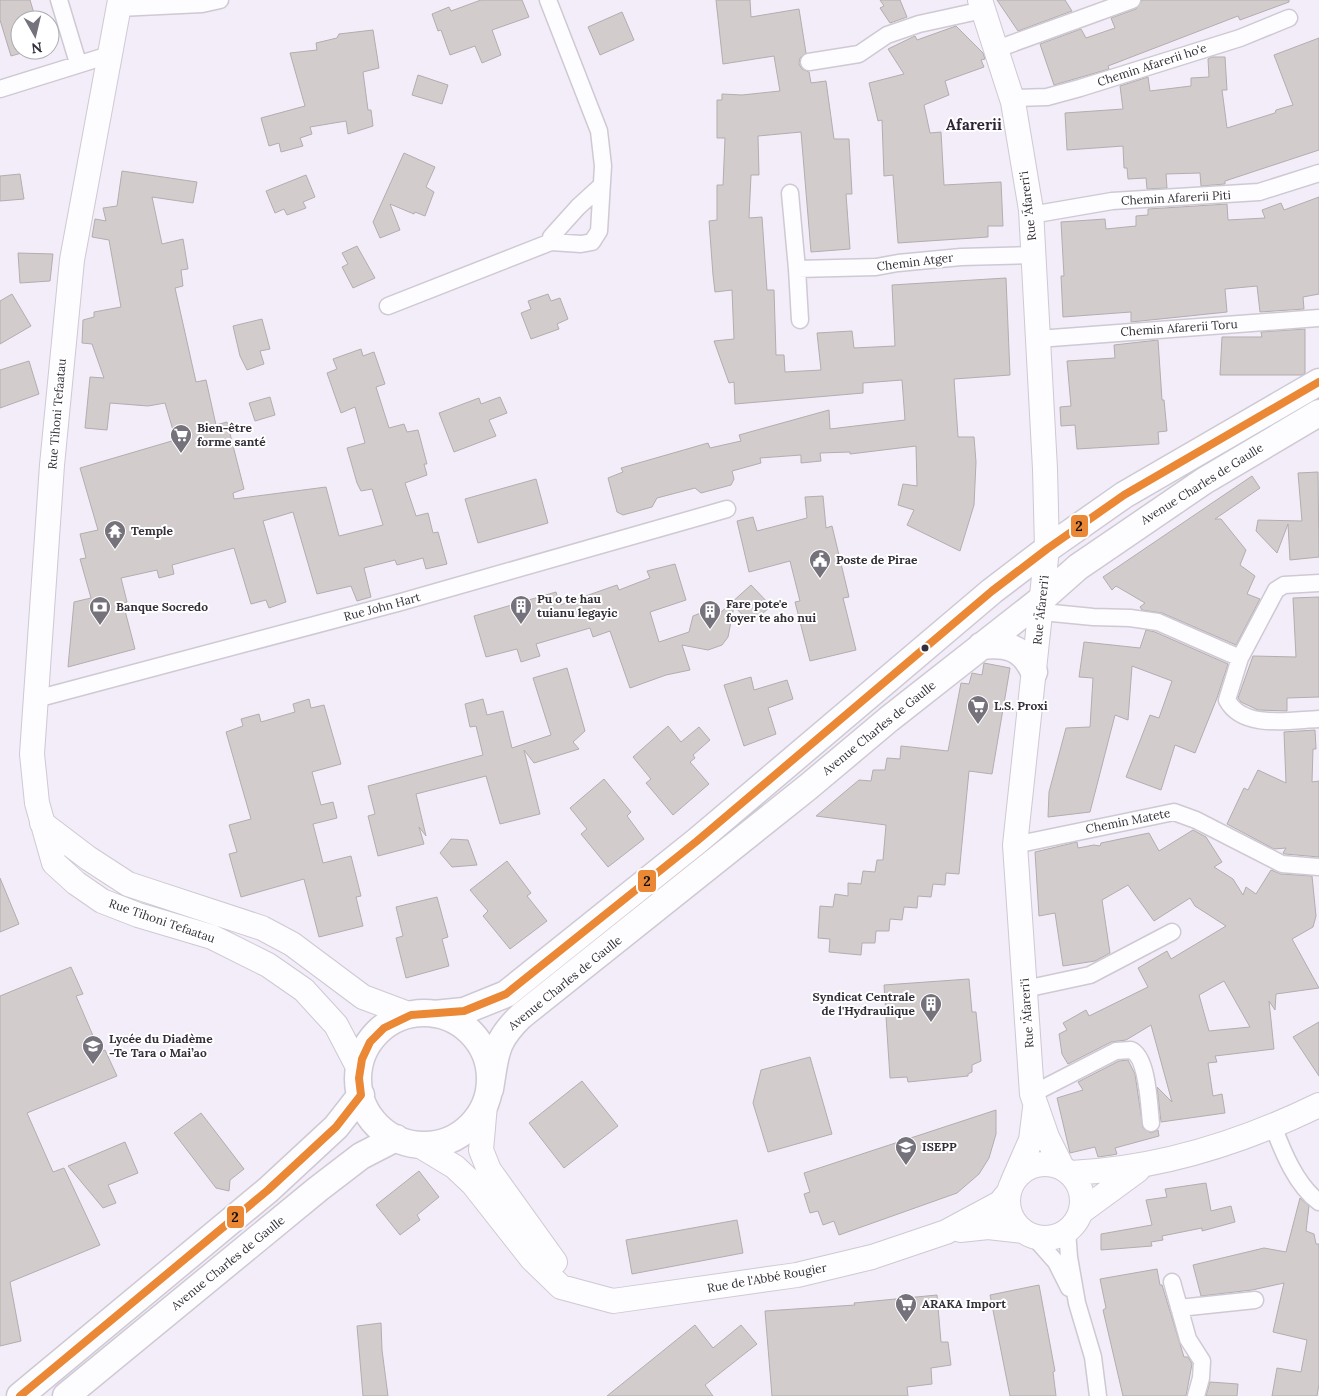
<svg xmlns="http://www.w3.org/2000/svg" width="1319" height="1396" font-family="Lora,serif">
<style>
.building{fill:#d2cccd;stroke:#b3adae;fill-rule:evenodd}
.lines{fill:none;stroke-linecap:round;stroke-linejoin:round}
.street-casing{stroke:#cec9d3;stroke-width:19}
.secondary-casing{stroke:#cec9d3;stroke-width:26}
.primary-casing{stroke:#cec9d3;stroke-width:29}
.street{stroke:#fdfcfe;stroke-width:16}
.secondary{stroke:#fdfcfe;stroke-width:24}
.primary{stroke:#fdfcfe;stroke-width:26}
.bus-1-casing{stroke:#fff;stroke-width:11}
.bus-1{stroke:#eb8836;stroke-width:8}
.bus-dot{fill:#342f39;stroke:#fff;stroke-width:2}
.labels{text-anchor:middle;stroke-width:4;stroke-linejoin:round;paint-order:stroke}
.street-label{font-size:12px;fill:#342f39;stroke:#fff}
.poi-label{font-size:12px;font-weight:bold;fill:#342f39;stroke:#fff;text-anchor:start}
.quarter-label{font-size:15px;font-weight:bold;fill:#2f2539;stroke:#fff}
.line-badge{stroke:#fff;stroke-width:2}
.pale-badge-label{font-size:14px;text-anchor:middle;font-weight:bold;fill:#111}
</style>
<rect width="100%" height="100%" fill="#f2edf8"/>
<!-- building -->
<path class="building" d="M0 0H30L36 20H20V50H32L11 56 0 20Z
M481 0H522L529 17 492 30 501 55 482 63 475 46 450 55 441 30 438 31 432 14 449 7 451 11Z
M716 0H750L751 17 799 9 806 53 800 58 799 64 802 69 809 72 811 83 826 81 834 139H849L852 194H846L850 249 811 252 801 132 758 136 759 175H751L749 218 762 217 767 290H774L776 355H784L785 372 821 370 817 333 852 331 854 348 895 346 892 285 1006 278 1010 375 954 379 958 437H974L976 462 974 505 960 551 907 525 914 510 898 505 903 484 917 486 916 446 850 454V452L820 453 821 461 801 463V455L760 458 761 463 732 471 734 479 731 485 701 493 695 488 657 498 652 507 623 515 617 512 608 478 623 472 621 468 708 443 710 448 741 441 739 435 829 410 830 429 905 420 902 380 863 383V393L735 404 734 382 729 383 714 341 734 339 732 290 715 292 713 275 709 221 717 220V185H723L725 138H717V100H722V94L742 95 780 91 774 56 723 64Z
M880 0H900L907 17 890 23 880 8 884 6Z
M997 0H1065L1072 11 1018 31Z
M1142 0H1289V2L1240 20 1238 16 1108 66 1109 69 1054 85 1040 44 1081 29 1086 38 1115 28 1111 18 1136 9Z
M622 12 634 40 600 55 588 27Z
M956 26 983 53 985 59 981 60 984 67 945 81 949 95 924 105 930 133 941 132 944 185 1001 182 1003 226H988V237L898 243 893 175 884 176 882 120 878 121 869 83 904 74 888 49 915 36 917 40Z
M373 30 379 68 363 72 368 110H371L373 126 348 134 346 121 310 127 312 134 300 138 303 146 281 152 279 143 269 146 261 118 305 106 290 53 317 50 316 43 337 38 339 34Z
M1319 38V150L1225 181V184L1201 186 1200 173 1166 174 1167 188 1147 189 1146 178 1128 179 1127 168H1124L1123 146 1067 150 1065 113 1123 109 1120 86 1148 77 1150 91 1191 86V78L1209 77 1208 59 1212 57H1225L1227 90H1222L1227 128 1275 113 1276 110 1293 105 1274 55Z
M418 75 448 85 442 104 412 95Z
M404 153 435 167 426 187 434 192 425 216 415 212 414 214 390 204 400 230 380 238 373 222Z
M122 171 197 182 193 203 152 197 162 244 183 239 188 269 181 270 183 286 175 288 196 382 206 380 216 425 227 422 244 489 233 493 234 499 326 487 339 536 383 525 372 489 361 491 357 483 347 448 365 443 355 407 341 413 327 373 337 369 333 359 361 349 363 356 374 352 385 384 376 387 389 428 404 424 407 432 418 430 427 464H424L427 475 405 483 416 516 428 513 433 533 438 532 447 564 426 569 423 558 397 565 395 560 364 568 371 597 357 601 351 586 317 594 293 512 263 521 286 602 269 608 266 600 251 604 234 548 172 565 174 574 159 578 157 570 121 578 127 602 123 603 135 649 68 667 74 602 91 598 80 559 86 558 80 534 98 530 80 468 182 438 175 437 165 403 148 406 110 403 107 430 85 428 90 377 104 378 92 344 82 343 83 320 94 317V312L121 307 109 240 92 237 95 219 106 221 103 208 117 206Z
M20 174 24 199 0 201V176Z
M306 175 315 197 303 202 306 208 287 215 284 209 275 213 266 191Z
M1319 197V294L1303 297 1304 309 1260 312 1257 286 1225 289 1227 312 1131 322V312L1063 317 1061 276H1064L1061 222 1105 219 1106 229 1136 226V216L1148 215V209L1227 204 1228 220 1265 218 1262 210 1281 203 1284 210Z
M357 246 375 278 353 288 342 267 348 264 342 253Z
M18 253 53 254 50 281 20 283Z
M12 294 31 326 0 344V301Z
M548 294 551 301 560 298 568 319 557 324 559 329 531 339 521 313 531 309 528 301Z
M262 319 270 349 260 351 264 364 247 370 240 356 233 326Z
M1305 329V373L1302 375H1220L1222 337H1262L1261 332Z
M1158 340 1162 400H1164L1167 431 1158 432 1159 444 1077 449 1075 425 1061 426 1060 407 1071 406 1067 361 1115 358 1114 345Z
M29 361 39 394 0 408V370Z
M270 397 275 415 255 421 249 403Z
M500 397 507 413 489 420 496 436 454 452 439 413 479 398 481 404Z
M1318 472 1319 557 1290 560 1288 524 1277 553 1256 531 1258 520 1302 521 1298 473Z
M1252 476 1260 488 1215 519H1221L1246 550 1240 565 1255 576 1247 594 1260 599 1236 645 1162 613 1142 610 1140 607 1145 603 1116 586 1112 590 1103 577Z
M536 479 548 523 478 543 465 499Z
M823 496 826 528 832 526 849 597 843 598 856 650 810 661 795 602 800 601 790 561 749 572 737 521 753 517 757 531 807 518 805 497Z
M675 564 686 600 650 612 659 642 689 632 693 616 706 611 720 613 751 585 771 606 751 624 734 606 728 637 722 645 708 650 682 645 690 670 666 675 630 688 610 631 593 637 590 628 536 644 540 656 521 662 517 649 486 657 474 616 556 592 560 605 617 585 619 590 650 578 647 571Z
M1319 597V697L1287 698V711L1258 710 1241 702 1238 698 1253 656 1296 657 1293 598Z
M1146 630 1155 632 1228 664 1217 698 1195 753 1175 745 1161 790 1126 777 1150 715 1159 718 1172 681 1132 666 1128 720 1115 715 1090 812 1048 817 1049 792 1066 728 1090 727 1093 678 1079 677 1084 642 1140 648Z
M984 663 1010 668 992 774 969 771 959 874 946 873 945 885 933 884 931 897 918 896 917 908 904 907 902 920 890 919 889 931H876L875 943H862L861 955 829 952 830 939 818 938 820 906 833 907 835 894 848 896V883L861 884 863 871 875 872 877 860H883L886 825 816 816 859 780 871 781 873 770H885L887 758 900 759 901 746 948 751 961 683 969 684 972 673 982 675Z
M567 668 585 731 573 742 579 749 534 763 524 750 540 814 500 824 486 776 416 794 426 836 419 827 424 844 378 856 368 816 375 814 368 786 483 755 476 726 470 727 465 704 483 699 487 715 503 711 512 748 551 735 533 678Z
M751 677 754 690 787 680 793 699 768 708 776 734 744 746 724 685Z
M309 699 311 708 324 705 341 764 312 772 321 805 333 802 337 818 313 824 323 863 351 856 361 896 356 897 363 926 319 937 304 879 241 897 229 854 237 852 229 825 251 819 226 732 243 726 241 719 259 714 261 722 295 712 293 704Z
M668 726 681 742 699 727 710 740 693 755 695 758 690 762 709 784 673 815 646 783 651 779 633 757Z
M1315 730 1316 749H1313L1312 782 1319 781V857L1285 854 1283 853 1286 848 1274 849 1227 824 1244 788 1248 790 1258 770 1286 783 1284 732Z
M604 779 631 812 627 816 644 839 608 867 581 834 587 829 570 808Z
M1193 830 1206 837 1222 862 1214 867 1233 879 1243 895 1246 887 1256 894 1271 870 1281 874 1312 876 1316 916 1313 927 1292 939 1319 988 1276 994 1275 1010 1269 1001 1274 1049 1215 1056 1217 1062 1208 1063 1213 1096 1222 1094 1225 1113 1161 1122 1157 1087 1172 1102 1151 1025 1126 1040 1111 1042 1068 1064 1062 1054 1059 1034 1067 1030 1063 1023 1086 1010 1089 1016 1148 987 1138 968 1167 951 1171 959 1226 926 1195 906 1190 898 1154 921 1128 885 1102 900 1110 953 1095 961 1063 966 1055 913 1039 916 1035 852 1077 842 1078 848 1094 845 1100 846 1101 843 1149 833 1159 851ZM1224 981 1250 1027 1209 1031 1199 995Z
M451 839 468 840 477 865 452 867 440 853Z
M507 861 531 893 527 896 547 921 510 949 483 916 488 911 470 890Z
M0 878 19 924 0 932Z
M437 897 448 937 442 939 449 966 406 978 396 938 403 936 396 907Z
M71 967 83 994 76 996 100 1052 105 1050 117 1076 27 1113 53 1172 64 1168 100 1245 10 1282 21 1341 0 1346V996Z
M969 979 972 1012H976L981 1061 972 1065V1072L968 1074V1076L908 1082 907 1077 890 1078 884 985Z
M1319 1022V1076L1293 1037Z
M810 1057 832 1134 768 1152 753 1103 761 1070Z
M1128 1060 1135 1074 1143 1128 1151 1133 1158 1130 1159 1136 1115 1148 1117 1154 1112 1155 1098 1157 1095 1147 1070 1153 1057 1098 1083 1090 1078 1082 1119 1061Z
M582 1081 618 1126 564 1168 529 1123Z
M996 1110V1134L989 1158 979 1174 957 1193 839 1235 834 1221 823 1225 818 1211 810 1213 804 1194 810 1192 804 1173Z
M201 1113 244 1169 230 1180 229 1191 216 1188 174 1133Z
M125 1142 138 1173 108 1185 116 1203 103 1208 68 1166Z
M419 1171 439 1197 417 1215 420 1220 400 1235 376 1205Z
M1206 1183 1211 1211 1231 1206 1235 1222 1202 1231V1228L1162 1236 1163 1240 1151 1242 1152 1246 1101 1250V1234L1152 1225 1146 1200 1167 1197 1165 1189Z
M1300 1198 1309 1206 1306 1231 1314 1234 1316 1244H1319V1384L1317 1396H1272L1277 1368 1301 1372 1307 1340 1273 1332 1284 1283 1252 1290 1201 1296 1193 1265 1264 1248 1286 1252Z
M737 1220 743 1253 632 1274 626 1240Z
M1157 1269 1160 1285H1162L1184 1357H1188L1192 1364 1186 1396H1123L1103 1310 1106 1308 1100 1279Z
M1039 1285 1055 1371 1053 1372 1056 1396H1010L990 1295Z
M937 1295 941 1342H948L951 1365 931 1368 932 1384 907 1387 908 1396H772L765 1311 855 1305 854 1303Z
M381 1323 382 1350 388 1396H363L357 1326Z
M695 1325 713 1348 741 1325 757 1344 705 1385 713 1396H607Z
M1210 1382 1238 1384 1237 1396H1206Z"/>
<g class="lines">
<!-- street casing -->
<g class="street-casing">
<path id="street" d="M59 0 78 63
M119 8 202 4 220 0
M997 49 1132 0
M809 62 859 54 887 35 919 24 983 10
M0 89 109 55
M1012 98 1047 97 1080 88 1240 38 1289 18
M790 193 797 269 876 267 898 263 961 257 1033 255
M1031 215 1112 201 1259 192 1319 173
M551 242V237L578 207 601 186
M797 269 800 320
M388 306 551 242 581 244 592 242 599 231 603 166 599 131 548 0
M1038 339 1319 318
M1042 612 1093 617 1130 618 1158 622 1240 658 1227 700C1243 730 1291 720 1319 719
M1240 658 1276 590 1284 585 1319 583
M36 699 401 602 727 509
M1015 845 1174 812 1196 820 1282 864 1319 867
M1025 989 1090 975 1172 932
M1032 1094 1116 1051 1131 1050C1148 1057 1149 1106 1151 1123
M1273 1126C1283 1152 1296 1185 1319 1202
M1067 1231 1069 1257 1077 1303 1093 1357 1098 1396
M1033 1236 1056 1262 1069 1288
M1172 1282 1188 1339 1202 1361 1201 1378 1196 1396
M1179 1308 1255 1300"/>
</g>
<!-- secondary casing -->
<g class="secondary-casing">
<path id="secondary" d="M120 0 72 260 52 465 32 754 37 803 54 863 76 883 102 901 138 915 212 937 268 965 304 990 336 1025 359 1069
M980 0 1013 102 1031 210 1045 469 1047 549 1015 845 1032 1094 1047 1137 1062 1167
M42 823 88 858 128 884 262 928 292 944 363 997 411 1015
M485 1105 481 1150 489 1170 555 1262
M417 1144 455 1167 473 1184 532 1259 561 1287 613 1301 797 1275 872 1257 946 1232 1000 1203 1009 1192
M1008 1201a37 37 0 1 1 74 0a37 37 0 1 1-74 0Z
M1071 1173C1157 1169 1241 1143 1319 1105
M1013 1181 1031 1140 1035 1108
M1082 1211 1138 1170
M960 1230 988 1227 1023 1231"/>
</g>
<!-- primary casing -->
<g class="primary-casing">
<path id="primary" d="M981 646C1006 643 1023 647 1034 672
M358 1079a66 66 0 1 1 132 0a66 66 0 1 1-132 0Z
M434 1014 464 1011 506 994 697 841 992 591 1047 549 1124 495 1319 382
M490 1089C496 1054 494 1042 521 1016L808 787 889 719 1043 598 1078 567 1204 481 1319 413
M20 1396 268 1190 336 1127 361 1095
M66 1396 318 1189 361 1156 396 1138"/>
</g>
<!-- street -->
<use href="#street" class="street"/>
<!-- secondary -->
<use href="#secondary" class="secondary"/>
<!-- primary -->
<use href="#primary" class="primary"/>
<!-- bus-1 casing -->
<g class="bus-1-casing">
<path id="bus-1" d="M20 1396 268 1190 336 1127 361 1095 359 1078 362 1059 370 1042 384 1028 411 1015 464 1011 506 994 697 841 992 591 1047 549 1124 495 1319 382"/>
</g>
<!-- bus-1 -->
<use href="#bus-1" class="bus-1"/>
</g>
<!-- icons -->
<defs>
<g id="supermarket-pin" transform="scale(1.125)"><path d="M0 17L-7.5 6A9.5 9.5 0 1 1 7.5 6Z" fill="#76727c" stroke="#fff"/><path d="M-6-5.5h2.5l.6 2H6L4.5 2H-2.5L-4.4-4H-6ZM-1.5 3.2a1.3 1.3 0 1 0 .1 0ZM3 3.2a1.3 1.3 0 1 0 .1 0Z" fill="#fff"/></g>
<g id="temple-pin" transform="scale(1.125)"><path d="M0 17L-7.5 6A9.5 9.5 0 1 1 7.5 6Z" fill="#76727c" stroke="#fff"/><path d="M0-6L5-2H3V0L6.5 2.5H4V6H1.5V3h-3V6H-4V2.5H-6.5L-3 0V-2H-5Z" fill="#fff"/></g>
<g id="civic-pin" transform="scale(1.125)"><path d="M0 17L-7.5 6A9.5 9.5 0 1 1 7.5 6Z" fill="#76727c" stroke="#fff"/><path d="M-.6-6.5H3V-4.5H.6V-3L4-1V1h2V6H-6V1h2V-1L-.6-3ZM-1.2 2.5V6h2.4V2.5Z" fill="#fff"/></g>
<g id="building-pin" transform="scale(1.125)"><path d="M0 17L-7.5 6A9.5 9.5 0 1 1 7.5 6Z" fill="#76727c" stroke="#fff"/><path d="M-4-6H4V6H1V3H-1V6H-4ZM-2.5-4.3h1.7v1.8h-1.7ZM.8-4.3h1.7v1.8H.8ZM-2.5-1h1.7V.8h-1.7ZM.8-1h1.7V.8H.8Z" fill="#fff"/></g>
<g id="bank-pin" transform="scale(1.125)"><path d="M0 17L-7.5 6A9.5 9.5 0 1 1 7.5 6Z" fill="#76727c" stroke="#fff"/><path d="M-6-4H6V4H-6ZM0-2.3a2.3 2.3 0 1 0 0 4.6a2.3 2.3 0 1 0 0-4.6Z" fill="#fff"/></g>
<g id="school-pin" transform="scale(1.125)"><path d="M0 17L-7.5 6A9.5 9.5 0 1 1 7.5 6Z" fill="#76727c" stroke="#fff"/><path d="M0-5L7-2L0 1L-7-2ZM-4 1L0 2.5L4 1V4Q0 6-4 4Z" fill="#fff"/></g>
<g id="university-pin" transform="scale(1.125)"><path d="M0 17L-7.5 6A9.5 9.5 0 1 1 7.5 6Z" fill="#76727c" stroke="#fff"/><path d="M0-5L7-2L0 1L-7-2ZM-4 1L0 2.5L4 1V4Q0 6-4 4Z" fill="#fff"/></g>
</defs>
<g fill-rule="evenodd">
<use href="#supermarket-pin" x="181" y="435"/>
<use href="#temple-pin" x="115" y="531"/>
<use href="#civic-pin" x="820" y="560"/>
<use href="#building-pin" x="521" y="606"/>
<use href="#bank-pin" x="100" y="607"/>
<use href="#building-pin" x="710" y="611"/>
<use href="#supermarket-pin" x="978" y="706"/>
<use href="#building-pin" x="931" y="1004"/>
<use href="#school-pin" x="93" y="1046"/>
<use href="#university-pin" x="906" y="1147"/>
<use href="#supermarket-pin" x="906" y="1304"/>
</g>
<!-- markers -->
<circle class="bus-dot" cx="925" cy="648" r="4.5"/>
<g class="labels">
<!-- street labels -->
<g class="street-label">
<text transform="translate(1152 65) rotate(-18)" y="4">Chemin Afarerii ho'e</text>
<text transform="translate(1176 198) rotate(-3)" y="4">Chemin Afarerii Piti</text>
<text transform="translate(1028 206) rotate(-97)" y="4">Rue 'Āfareri'i</text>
<text transform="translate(915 262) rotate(-7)" y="4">Chemin Atger</text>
<text transform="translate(1179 328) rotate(-4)" y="4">Chemin Afarerii Toru</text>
<text transform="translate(57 414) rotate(-85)" y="4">Rue Tihoni Tefaatau</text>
<text transform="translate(1202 484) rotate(-32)" y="4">Avenue Charles de Gaulle</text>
<text transform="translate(382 607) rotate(-15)" y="4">Rue John Hart</text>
<text transform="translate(1041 610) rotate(-84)" y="4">Rue 'Āfareri'i</text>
<text transform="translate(879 728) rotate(-39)" y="4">Avenue Charles de Gaulle</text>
<text transform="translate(1128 821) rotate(-11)" y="4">Chemin Matete</text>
<text transform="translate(162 921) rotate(19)" y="4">Rue Tihoni Tefaatau</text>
<text transform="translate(565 983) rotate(-39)" y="4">Avenue Charles de Gaulle</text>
<text transform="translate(1027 1013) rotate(-94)" y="4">Rue 'Āfareri'i</text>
<text transform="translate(228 1263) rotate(-39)" y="4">Avenue Charles de Gaulle</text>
<text transform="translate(767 1278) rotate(-10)" y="4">Rue de l'Abbé Rougier</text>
</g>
<!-- poi labels -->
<g class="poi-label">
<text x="197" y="432">Bien-être<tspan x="197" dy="14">forme santé</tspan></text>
<text x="131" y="535">Temple</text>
<text x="836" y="564">Poste de Pirae</text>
<text x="537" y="603">Pu o te hau<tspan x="537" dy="14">tuianu legayic</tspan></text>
<text x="726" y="608">Fare pote'e<tspan x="726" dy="14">foyer te aho nui</tspan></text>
<text x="116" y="611">Banque Socredo</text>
<text x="994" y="710">L.S. Proxi</text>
<text x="915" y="1001" text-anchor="end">Syndicat Centrale<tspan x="915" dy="14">de l'Hydraulique</tspan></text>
<text x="109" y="1043">Lycée du Diadème<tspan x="109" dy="14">-Te Tara o Mai’ao</tspan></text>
<text x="922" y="1151">ISEPP</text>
<text x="922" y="1308">ARAKA Import</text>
</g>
<!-- quarter labels -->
<g class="quarter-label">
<text x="974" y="130">Afarerii</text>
</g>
</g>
<g class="line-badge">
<rect x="1070" y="514" width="19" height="24" rx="5" fill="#eb8836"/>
<rect x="637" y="869" width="20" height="24" rx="5" fill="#eb8836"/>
<rect x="226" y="1205" width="19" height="24" rx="5" fill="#eb8836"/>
</g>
<g class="pale-badge-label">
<text x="1079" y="531">2</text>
<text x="647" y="886">2</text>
<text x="235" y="1222">2</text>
</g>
<!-- north arrow -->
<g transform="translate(35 35) rotate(172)"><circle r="24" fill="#ffffff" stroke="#aeacb0"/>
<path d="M0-4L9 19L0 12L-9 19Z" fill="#76727c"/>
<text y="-8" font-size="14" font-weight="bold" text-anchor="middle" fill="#342f39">N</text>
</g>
</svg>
